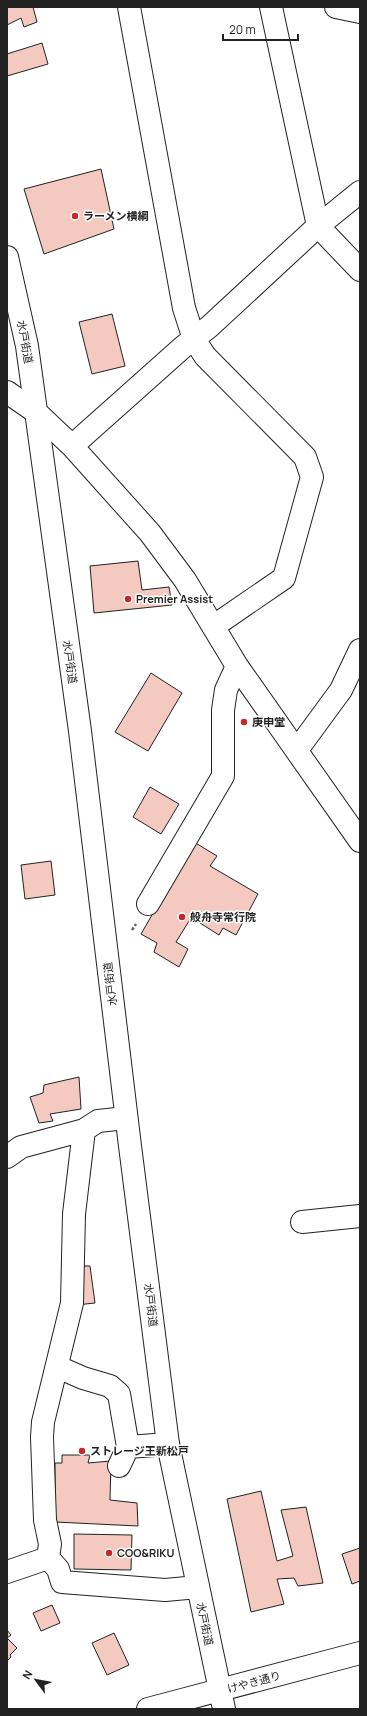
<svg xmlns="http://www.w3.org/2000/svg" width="367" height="1716" font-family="Manrope,'Noto Sans JP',sans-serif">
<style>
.building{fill:#f3c9c0;stroke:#222}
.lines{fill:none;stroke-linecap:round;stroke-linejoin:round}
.minor-casing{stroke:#222;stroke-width:24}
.highway-casing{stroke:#222;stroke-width:24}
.path{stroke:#646464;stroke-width:2.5;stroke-dasharray:3 2;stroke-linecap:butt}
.minor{stroke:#fff;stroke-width:22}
.highway{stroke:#fff;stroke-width:22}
.poi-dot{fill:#c62828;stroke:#fff;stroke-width:1.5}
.labels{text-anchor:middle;stroke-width:3;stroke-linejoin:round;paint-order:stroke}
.poi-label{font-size:11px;font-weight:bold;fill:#222;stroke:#fff;text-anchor:start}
.street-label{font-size:11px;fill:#222;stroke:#fff}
</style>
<rect width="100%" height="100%" fill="#fff"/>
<!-- building -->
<path class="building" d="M7 7H33L37 22 24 27 21 18 7 25Z
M42 43 48 64 7 76V54Z
M101 169 114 229 44 254 24 189Z
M112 314 125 366 92 374 79 322Z
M138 561 142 590 169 587 172 605 94 613 90 566Z
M151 673 182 693 148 751 115 732Z
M150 787 179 804 161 834 133 817Z
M194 842 217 856 210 866 258 894 236 935 223 928 219 935 200 923 203 918 194 913 176 942 188 949 179 967 154 952 157 943 141 934Z
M51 861 55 895 25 899 21 865Z
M79 1077 81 1109 50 1114 53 1121 39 1123 30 1097 43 1093 44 1085Z
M81 1266H90L95 1303 76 1305Z
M62 1455H90L88 1463 111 1461 110 1500 137 1503 138 1526 55 1522V1463H62Z
M261 1491 277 1561 293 1556 281 1510 306 1507 323 1583 298 1586 294 1578 277 1579 284 1604 251 1612 227 1499Z
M74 1534 132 1535 131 1570 74 1569Z
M360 1548V1581L352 1584 342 1554Z
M52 1605 60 1623 41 1631 33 1613Z
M7 1630 11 1635 7 1638 17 1648 10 1655 11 1657 7 1661Z
M114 1633 129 1665 107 1675 92 1643Z"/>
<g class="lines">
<!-- minor casing -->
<g class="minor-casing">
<path id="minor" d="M129 7 184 308 194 339 205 356 305 457 312 477 284 578 214 626
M271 7 318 226 360 270
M336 7 360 12
M7 392 36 412 72 446 150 533 185 580 237 666 360 841
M72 446 183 347 209 327 318 226 360 192
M297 750 341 690 360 650
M148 904 223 776V710L226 690 237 666
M7 1157 21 1147 84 1130 98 1121 126 1118
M302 1222 360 1216
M58 1367 83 1378 110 1386 119 1394 128 1447 168 1444
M119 1466 128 1447
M48 1558 50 1544 45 1520 42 1437 43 1422 72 1303 74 1214 84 1130
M7 1572 48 1558 58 1569 62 1582 165 1590 198 1587
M148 1709 360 1653"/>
</g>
<!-- highway casing -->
<g class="highway-casing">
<path id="highway" d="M7 257 27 346 80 731 130 1146 168 1444 224 1709"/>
</g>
<!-- path -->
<path class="path" d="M132 930 136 924"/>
<!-- minor -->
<use href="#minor" class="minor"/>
<!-- highway -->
<use href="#highway" class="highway"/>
</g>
<!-- markers -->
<g class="poi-dot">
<circle cx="75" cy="216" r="4"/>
<circle cx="128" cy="599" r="4"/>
<circle cx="244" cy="722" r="4"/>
<circle cx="182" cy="917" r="4"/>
<circle cx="82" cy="1451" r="4"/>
<circle cx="109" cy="1553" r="4"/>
</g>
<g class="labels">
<!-- poi labels -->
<g class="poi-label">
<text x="83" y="220">ラーメン横綱</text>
<text x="136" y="603">Premier Assist</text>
<text x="252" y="726">庚申堂</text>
<text x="190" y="921">般舟寺常行院</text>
<text x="90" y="1455">ストレージ王新松戸</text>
<text x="117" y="1557">COO&amp;RIKU</text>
</g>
<!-- street labels -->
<g class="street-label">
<text transform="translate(25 342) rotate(80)" y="4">水戸街道</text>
<text transform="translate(70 662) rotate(82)" y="4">水戸街道</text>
<text transform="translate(110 984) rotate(-97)" y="4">水戸街道</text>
<text transform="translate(151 1305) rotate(83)" y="4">水戸街道</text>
<text transform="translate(205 1624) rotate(78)" y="4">水戸街道</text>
<text transform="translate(254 1682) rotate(-15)" y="4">けやき通り</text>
</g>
</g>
<!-- border -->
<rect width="367" height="1716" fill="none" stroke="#222222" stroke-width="16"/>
<!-- north arrow -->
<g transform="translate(36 1680) rotate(302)" stroke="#ffffff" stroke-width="3" paint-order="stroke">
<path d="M0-3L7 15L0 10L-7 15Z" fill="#222222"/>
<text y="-6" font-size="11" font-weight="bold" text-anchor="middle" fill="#222222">N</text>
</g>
<!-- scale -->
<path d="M223 34v6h75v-6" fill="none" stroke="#222222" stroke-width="2"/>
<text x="229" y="34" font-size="12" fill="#222222" stroke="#ffffff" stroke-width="3" paint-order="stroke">20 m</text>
</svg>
